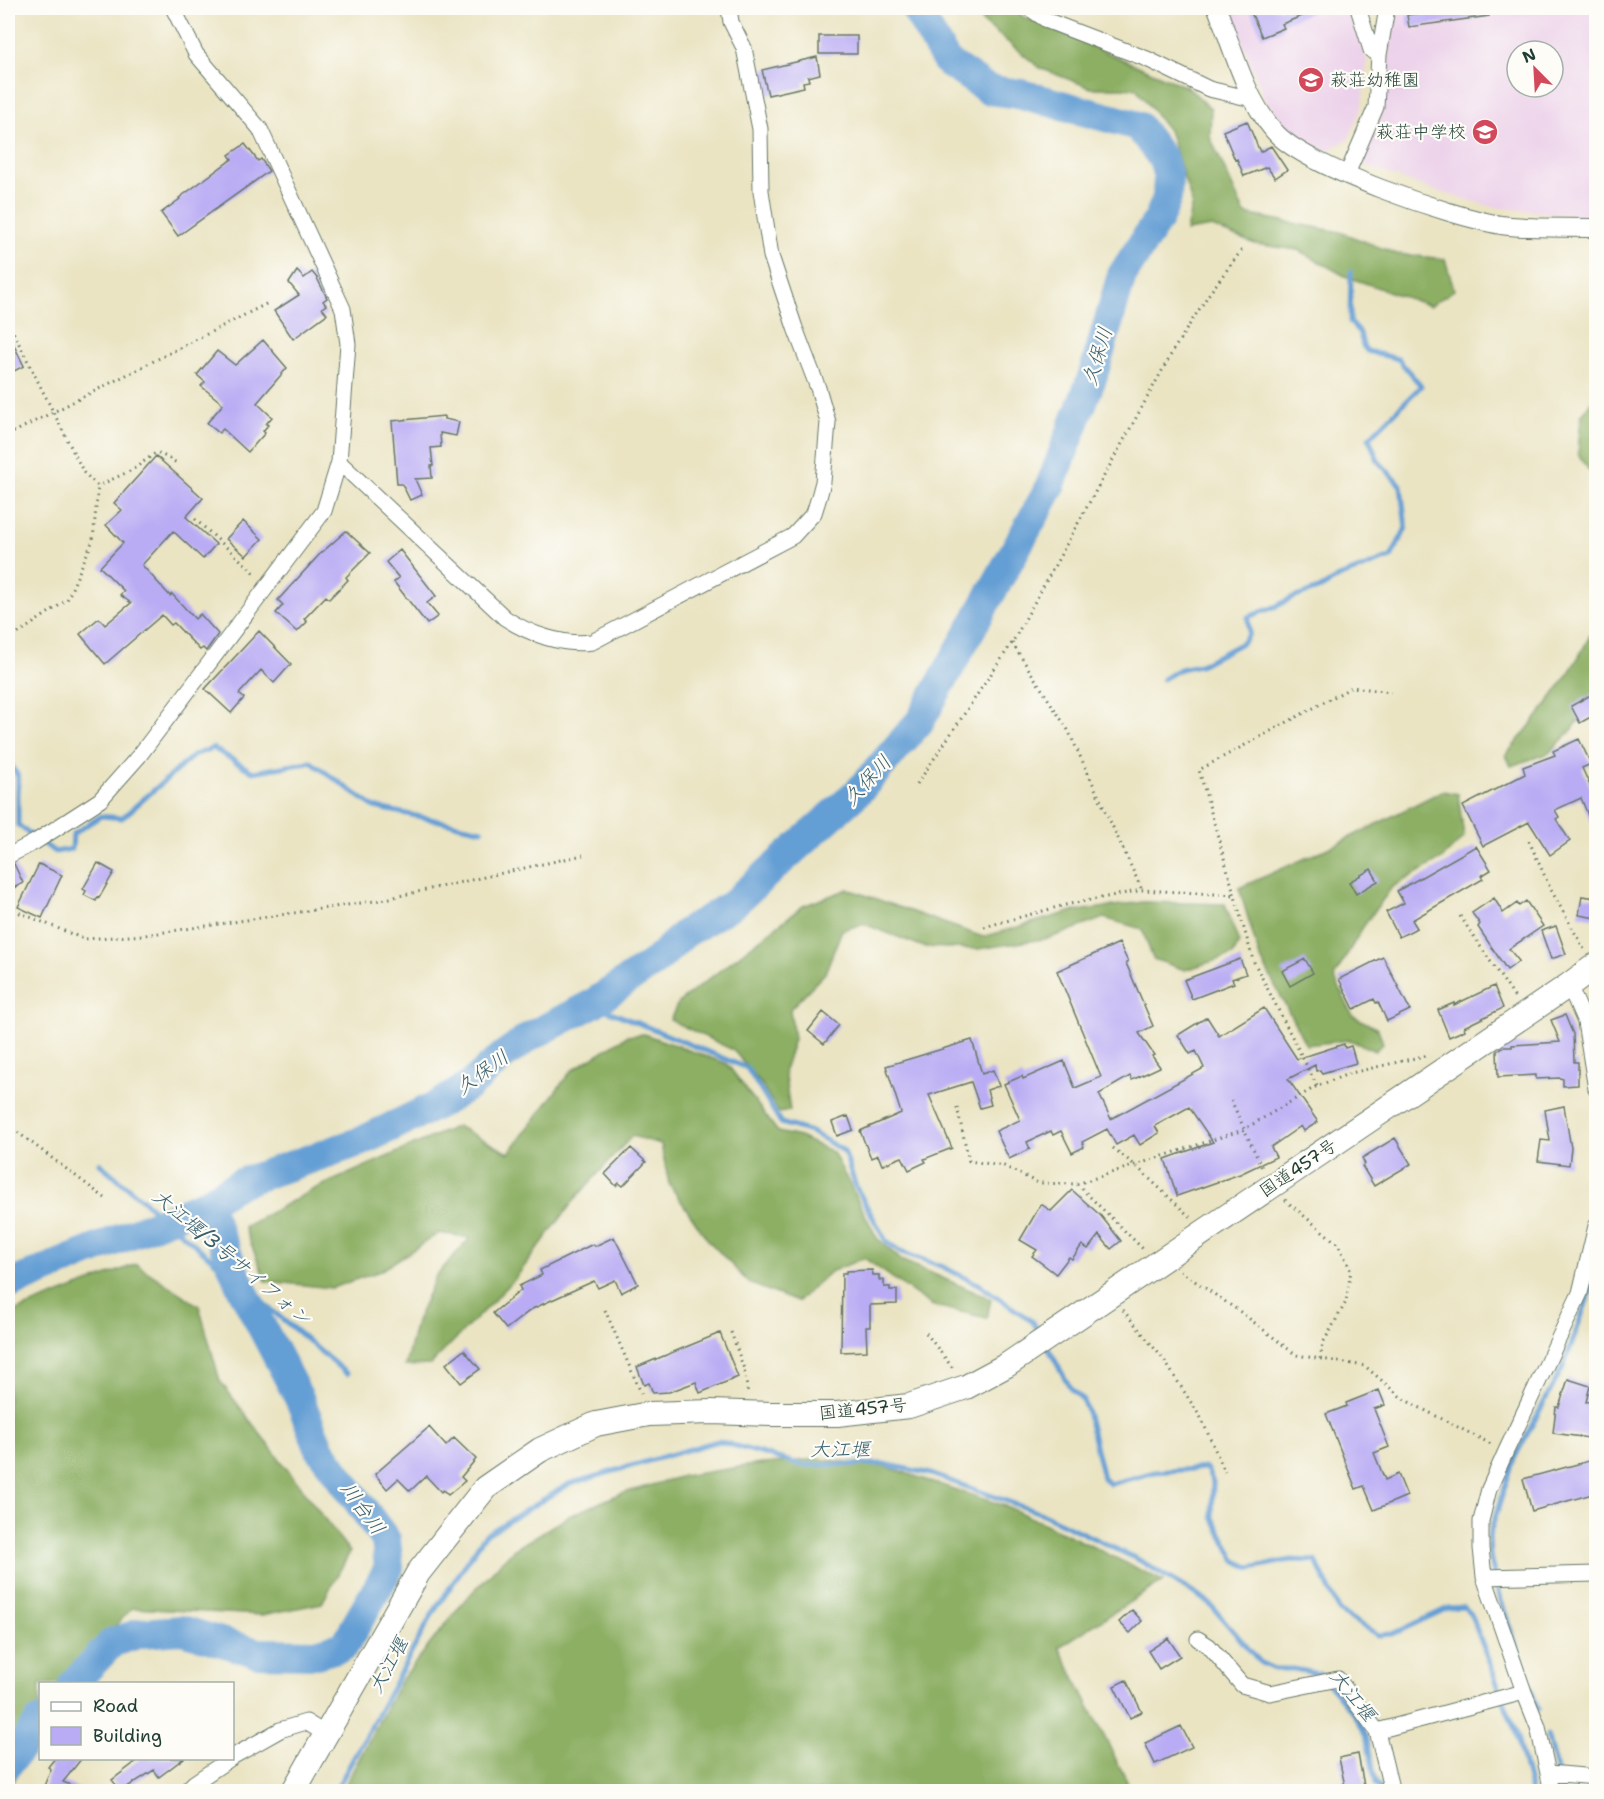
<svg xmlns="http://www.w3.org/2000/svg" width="1604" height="1799" font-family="'Shantell Sans','Klee One',sans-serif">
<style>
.built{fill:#ecd1ea;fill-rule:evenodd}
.forest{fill:#8caf63;stroke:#56764c;stroke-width:1.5}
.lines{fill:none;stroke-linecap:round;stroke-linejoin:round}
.stream{stroke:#649ed4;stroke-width:5}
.river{stroke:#649ed4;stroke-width:30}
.building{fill:#b9acf4}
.minor-casing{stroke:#676;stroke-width:17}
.tertiary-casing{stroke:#676;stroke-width:20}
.trunk-casing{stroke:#676;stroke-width:26}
.path{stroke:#676;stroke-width:3;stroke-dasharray:1.5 4.5;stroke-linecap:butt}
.minor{stroke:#fff;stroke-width:15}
.tertiary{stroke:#fff;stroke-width:18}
.trunk{stroke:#fff;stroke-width:24}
.labels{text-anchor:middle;stroke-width:4.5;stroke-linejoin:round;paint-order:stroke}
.poi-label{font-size:18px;fill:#1f3d34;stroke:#fdfcf7;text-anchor:start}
.street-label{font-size:18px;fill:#1f3d34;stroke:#fdfcf7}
.water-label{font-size:20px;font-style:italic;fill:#375f6c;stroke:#fdfcf7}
</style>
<rect width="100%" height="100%" fill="#fdfcf7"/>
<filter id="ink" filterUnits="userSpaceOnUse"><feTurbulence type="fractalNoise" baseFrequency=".0167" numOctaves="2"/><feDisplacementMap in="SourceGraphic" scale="12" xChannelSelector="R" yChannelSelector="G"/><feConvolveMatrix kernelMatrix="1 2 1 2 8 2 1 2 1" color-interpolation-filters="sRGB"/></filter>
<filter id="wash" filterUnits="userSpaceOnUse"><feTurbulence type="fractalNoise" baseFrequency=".008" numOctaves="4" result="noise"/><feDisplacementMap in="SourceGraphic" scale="24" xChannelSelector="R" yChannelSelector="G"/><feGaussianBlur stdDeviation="1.35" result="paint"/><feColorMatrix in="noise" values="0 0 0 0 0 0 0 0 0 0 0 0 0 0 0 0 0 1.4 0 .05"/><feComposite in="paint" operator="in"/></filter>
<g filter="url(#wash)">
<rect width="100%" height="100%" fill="#eae4c3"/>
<!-- built -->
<path class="built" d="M1229 8H1351L1367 62 1362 105 1349 139 1326 151 1303 138 1283 124 1264 98Z
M1394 8H1596V216L1570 215 1494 207 1433 190 1366 166 1364 154 1383 109ZM1517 51H1553V87H1517Z"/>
<!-- forest -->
<path class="forest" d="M980 8H1014L1022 16 1189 88 1211 109 1210 137 1245 214 1340 232 1397 254 1445 259 1454 290 1430 306 1345 276 1298 250 1255 244 1212 227 1186 231 1192 203 1170 133 1136 88H1091L1040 68 982 21Z
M1596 395V481L1578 454 1581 416Z
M1596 622V695L1572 730 1549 753 1511 766 1506 755C1541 713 1575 672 1596 622Z
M1442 791 1458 794 1464 837 1442 859 1392 887 1363 927 1334 977 1353 1016 1378 1029 1383 1043 1375 1051 1350 1040 1306 1045 1259 955 1239 888 1339 843Z
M848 889 983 937 1070 912 1143 902 1225 904 1239 943 1233 955 1185 970 1153 959 1142 929 1104 918 1050 938 978 949 924 947 864 924 842 930 825 973 790 1009 794 1039 784 1070 790 1111 779 1113 760 1082 733 1050 670 1020 678 1003 803 906Z
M644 1034 727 1064 778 1132 800 1137 833 1152 877 1238 901 1260 991 1299 987 1318 931 1305 864 1258 830 1272 797 1302 749 1283 708 1240 669 1184 661 1144 632 1136 575 1199 514 1280 430 1365 405 1366 416 1322 436 1276 470 1238 439 1233 380 1271 332 1288 266 1281 244 1227 314 1189 457 1126 509 1153 571 1071 627 1036Z
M136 1264 199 1306 220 1381 350 1552 322 1603 262 1615 132 1608 72 1674 66 1683 40 1684V1727L8 1791V1314Z
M818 1459 884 1466 1008 1507 1077 1539 1163 1581 1059 1647 1132 1791H342L400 1682 464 1601 513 1550 567 1517 617 1495 683 1476 753 1465Z"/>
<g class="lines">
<!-- stream -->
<path class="stream" d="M1163 679 1180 669 1200 665 1242 643 1249 634 1248 617 1277 606 1290 599 1321 588 1339 577 1391 557 1406 528 1401 486 1378 461 1369 438 1421 386 1398 359 1367 351 1363 346 1360 333 1350 322 1351 272
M8 761 18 776V825L55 852 72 849 73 834 101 816 122 818 194 755 213 748 253 772 311 762 374 807 482 830
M592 1004 747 1068 781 1123 811 1132 844 1151 856 1187 886 1241 901 1252 941 1266 980 1285 1033 1322 1041 1335
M99 1163 347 1374
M1047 1346 1071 1389 1082 1399 1087 1411 1103 1478 1110 1484 1155 1472 1206 1468 1213 1482 1212 1516 1235 1560 1250 1568 1291 1560 1316 1561 1340 1612 1378 1635 1393 1634 1448 1608 1464 1607 1471 1614 1516 1733 1531 1792
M1538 1709 1499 1595 1490 1556 1489 1536 1514 1459 1564 1365 1596 1275
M1547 1735 1562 1792
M335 1792 433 1613 485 1535 569 1484 718 1441 802 1465 884 1464 931 1474 1043 1514 1141 1561 1208 1602 1261 1663 1274 1669H1294L1320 1674 1355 1715 1366 1735 1376 1784 1383 1792"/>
<!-- river -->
<path class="river" d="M8 1285 206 1203 240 1183 362 1141 441 1103 469 1086 504 1055 531 1036 592 1004 656 961 684 934 733 904 859 791 920 721 1049 489 1093 375 1122 275 1159 218 1167 198 1168 177 1163 159 1138 126 1021 94 989 90 947 62 915 8
M73 1684 113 1642 141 1633 182 1630 258 1653 316 1654 344 1646 389 1568 386 1540 319 1448 300 1400 241 1287 206 1203
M8 1764 40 1721"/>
</g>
<g id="blocks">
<!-- building -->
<path class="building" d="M1249 8H1322L1282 24 1284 28 1262 37Z
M1419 8H1488L1489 16 1409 27 1407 15 1420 13Z
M819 36H857V54H819Z
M817 57 820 74 808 77 809 81 803 82 804 87 768 95 762 70Z
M1247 121 1260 152 1271 146 1287 170 1275 178 1267 167 1244 176 1237 159 1235 160 1223 131Z
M245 144 258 161 261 159 269 171 178 236 161 213 180 199 179 198 232 159 229 155Z
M297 271 304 278 312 272 317 278 327 298 323 301 326 305 322 308 327 314 293 339 274 311 299 295 289 283Z
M8 333 24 366 8 374Z
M263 340 287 368 257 403 272 417 266 424 268 425 263 431 265 433 248 452 223 429 219 433 207 423 223 404 201 386 205 382 197 375 217 351 235 365Z
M444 416V419L459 422 456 436 440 433 441 447 431 448 433 466H431L432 478 415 479 422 495 410 500 402 484H397L392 421Z
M156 456 203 498 186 517 216 544 203 559 173 531 142 565 170 596 172 594 195 619 200 614 218 634 206 651 203 648 200 650 174 623 171 625 162 615 105 664 80 634 99 618 105 625 131 603 120 595 124 591 100 567 123 543 106 525 122 510 114 503Z
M243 521 262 539 246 556 226 539Z
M346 531 370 553 346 577 348 580 329 599 326 596 304 619 307 622 297 632 276 613 283 605 278 600 319 555Z
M400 550 436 596 427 603 438 616 427 624 394 582 399 578 386 562Z
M259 631 291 664 274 683 261 670 239 694 244 698 231 713 205 689Z
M1596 692V714L1580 723 1571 706Z
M1579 739 1591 764 1582 768 1596 799V835L1581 798 1555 810 1559 817 1556 819 1570 841 1550 855 1529 822 1483 846 1463 806 1525 774 1523 767 1555 755 1553 751Z
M1476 846 1491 870 1481 876 1483 879 1412 920 1417 928 1399 937 1386 912 1404 903 1397 891Z
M98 863 114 872 99 898 98 897 96 901 84 895 86 891 83 889Z
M14 864 23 883 8 891V866Z
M39 864 62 875 42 918 18 907Z
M1371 869 1378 881 1356 894 1349 882Z
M1582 896 1596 898V918L1579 915Z
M1494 898 1503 913 1517 903 1519 906 1526 901 1543 926 1509 949 1519 961 1507 970 1478 927 1480 924 1472 913Z
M1556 926 1566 954 1551 959 1541 931Z
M1119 943 1128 962 1126 963 1153 1026 1139 1033 1154 1055 1152 1056 1160 1067 1132 1080 1130 1076 1099 1094 1111 1119 1204 1068 1196 1051 1190 1054 1178 1035 1207 1017 1219 1036 1264 1008 1297 1059 1344 1044 1345 1048 1351 1046 1356 1063 1322 1073 1320 1070 1316 1071 1315 1065 1288 1079 1318 1122 1304 1131 1301 1126 1271 1147 1276 1157 1240 1174 1177 1196 1165 1159 1213 1142 1189 1107 1155 1126 1159 1133 1140 1145 1134 1135 1116 1145 1107 1129 1082 1142 1084 1147 1072 1153 1061 1131 1053 1135 1051 1131 1027 1142 1030 1149 1009 1159 996 1131 1020 1120 1004 1084 1022 1076 1023 1079 1064 1061 1075 1088 1101 1077 1057 971Z
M1383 957 1410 1010 1387 1021 1378 1002 1376 1003 1374 999 1354 1009 1339 979Z
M1240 959 1246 974 1232 979 1234 983 1192 999 1184 980Z
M1305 959 1313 973 1290 986 1282 971Z
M1494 986 1503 1008 1464 1027 1465 1030 1449 1037 1438 1010 1454 1003V1005Z
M823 1012 839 1025 824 1044 808 1031Z
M1565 1015 1573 1034 1574 1062H1578V1085L1563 1086V1079L1560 1078 1536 1079V1075L1498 1077 1497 1051 1503 1047H1512V1045L1560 1042 1551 1020Z
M972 1040 982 1074 993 1070 999 1086 987 1090 991 1105 980 1108 971 1082 929 1095 952 1148 924 1159 926 1162 909 1170 902 1157 882 1165 878 1155 871 1158 860 1131 901 1113 886 1066Z
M1564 1106 1571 1148 1569 1165 1538 1161 1541 1140 1550 1141 1545 1110Z
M848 1116 853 1130 837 1136 832 1122Z
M1395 1138 1411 1164 1374 1186 1362 1166 1365 1164 1362 1158Z
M631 1148 646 1162 623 1186 619 1183 616 1186 605 1174Z
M1072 1190 1101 1216 1121 1241 1111 1249 1099 1235 1088 1249 1082 1245 1072 1259 1069 1257 1056 1274 1032 1256 1037 1250 1020 1240 1041 1204 1051 1211Z
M614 1237 638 1284 621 1293 615 1280 598 1288 594 1281 532 1309 506 1329 493 1313 521 1290 519 1286 542 1275 540 1270 593 1244 595 1246Z
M872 1270 873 1275H879V1280H884V1287H890V1290H897V1304L870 1305V1327H866L867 1351 841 1352 842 1273H846V1271Z
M720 1333 738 1377 700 1393 696 1382 669 1392 653 1393 649 1383 644 1385 637 1367Z
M464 1350 480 1369 461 1383 446 1364Z
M1568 1379 1590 1386 1586 1402 1596 1401V1439L1553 1433 1556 1407H1559Z
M1379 1390 1385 1405 1374 1409 1389 1447 1374 1453 1385 1480 1398 1474 1407 1496 1374 1510 1364 1486 1356 1489 1326 1414 1347 1406 1346 1403Z
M429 1427 446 1446 454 1438 476 1459 461 1477 465 1481 448 1495 443 1490 441 1492 426 1476 410 1491 398 1479 387 1489 375 1474Z
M1596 1459V1493L1532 1511 1523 1479Z
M1132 1610 1142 1621 1130 1633 1119 1622Z
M1168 1638 1180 1656 1159 1669 1148 1651Z
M1126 1680 1142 1712 1130 1718 1114 1686Z
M1181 1726 1192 1747 1155 1764 1145 1743Z
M1358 1754 1365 1791H1346L1339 1758Z
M55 1758H82L63 1782 85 1791H42L51 1769 48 1767Z
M141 1758H184L159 1777 154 1770 121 1791 112 1780Z"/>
</g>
</g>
<g filter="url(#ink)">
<use href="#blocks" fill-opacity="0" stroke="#676" stroke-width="1.5"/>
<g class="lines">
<!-- minor casing -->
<g class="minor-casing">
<path id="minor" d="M1029 8 1048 21 1147 59 1209 89 1252 99
M1358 8 1371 50 1379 55
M1347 174 1376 107 1379 55 1387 8
M339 462 505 618C529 634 563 646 592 642L793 536 814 513 819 497 823 482 828 422 818 388 795 328 771 256 761 191 760 129 744 48 731 22 729 8
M8 856 35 842 100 800 139 756 324 511 339 462 348 344 343 309 260 129 196 54 173 8
M1569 985 1585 1022 1596 1089
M1484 1577 1596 1574
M1198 1639 1209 1646 1242 1685 1270 1693 1338 1679 1377 1731 1392 1792
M1377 1731 1524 1692
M232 1757 280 1730 306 1722 327 1735
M1549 1773 1596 1777
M185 1792 194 1783 231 1758
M1552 1792 1538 1727 1524 1692 1484 1577 1481 1548V1521L1489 1489 1506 1451 1580 1293 1596 1226"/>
</g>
<!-- tertiary casing -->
<g class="tertiary-casing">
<path id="tertiary" d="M1217 8C1233 49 1245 97 1274 131 1304 167 1452 217 1501 225 1530 229 1566 227 1596 228"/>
</g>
<!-- trunk casing -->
<g class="trunk-casing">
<path id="trunk" d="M293 1792 418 1573 485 1488 540 1450 596 1424 649 1414 711 1412 771 1414H837L909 1406 966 1387 1007 1365 1569 985 1596 965"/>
</g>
<!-- path -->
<path class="path" d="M8 322 84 473 98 486 132 470 157 452 177 463
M8 435 268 303
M195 519 256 574
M13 637 67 600 93 540 98 486
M1012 643 1068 730 1142 890
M917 784 1012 643 1174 349 1209 294 1244 247
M1529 841 1551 890 1584 949
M8 908 84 939 145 935 381 900 583 855
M1460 916 1515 998
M984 927 1065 905 1142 890 1234 895
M1317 1086 1253 960 1199 770 1352 687 1391 692
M1231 1100 1262 1168
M957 1107 969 1161 1004 1166 1038 1183 1077 1184 1143 1249
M8 1125 105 1198
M1113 1148 1136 1166 1190 1217
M1077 1184 1243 1130 1317 1086 1351 1073 1428 1055
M1285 1200 1338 1244 1351 1270 1346 1302 1323 1343 1320 1359
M1180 1271 1242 1313 1296 1355 1365 1366 1403 1399 1493 1445
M605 1310 642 1395
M1123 1310 1164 1360 1201 1418 1225 1472
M731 1332 744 1369 748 1394
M926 1333 955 1371"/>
<!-- minor -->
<use href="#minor" class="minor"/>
<!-- tertiary -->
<use href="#tertiary" class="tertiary"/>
<!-- trunk -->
<use href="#trunk" class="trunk"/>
</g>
</g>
<!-- icons -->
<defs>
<g id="school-disc" transform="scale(1.35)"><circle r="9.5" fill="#d1495b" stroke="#fdfcf7"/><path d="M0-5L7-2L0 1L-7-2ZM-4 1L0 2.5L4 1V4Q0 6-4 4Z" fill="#fff"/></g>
</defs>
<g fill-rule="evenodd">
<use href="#school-disc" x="1311" y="80"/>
<use href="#school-disc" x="1485" y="132"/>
</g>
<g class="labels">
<!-- poi labels -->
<g class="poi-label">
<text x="1330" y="86">萩荘幼稚園</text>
<text x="1466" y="138" text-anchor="end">萩荘中学校</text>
</g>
<!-- street labels -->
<g class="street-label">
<text transform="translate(1298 1168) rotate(-34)" y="6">国道457号</text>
<text transform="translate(863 1409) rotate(-6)" y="6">国道457号</text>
</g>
<!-- water labels -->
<g class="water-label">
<text transform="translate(1097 356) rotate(-73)" y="7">久保川</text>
<text transform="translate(867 780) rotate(-47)" y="7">久保川</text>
<text transform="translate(482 1072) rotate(-36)" y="7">久保川</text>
<text transform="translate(232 1257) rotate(40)" y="7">大江堰/3号サイフォン</text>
<text x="840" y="1456">大江堰</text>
<text transform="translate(363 1508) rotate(54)" y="7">川台川</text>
<text transform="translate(388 1665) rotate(-61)" y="7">大江堰</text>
<text transform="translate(1353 1695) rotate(51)" y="7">大江堰</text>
</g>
</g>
<!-- margin -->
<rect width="1604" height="1799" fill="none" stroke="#fdfcf7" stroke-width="30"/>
<!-- legend -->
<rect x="39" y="1682" width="195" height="78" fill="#fdfcf7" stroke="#a4b0a9" stroke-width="1.5"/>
<rect x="51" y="1702" width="30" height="9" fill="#ffffff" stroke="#a4b0a9" stroke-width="1.5"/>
<text x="93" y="1712" font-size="18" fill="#1f3d34">Road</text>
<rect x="51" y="1727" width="30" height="18" fill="#b9acf4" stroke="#a4b0a9" stroke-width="1.5"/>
<text x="93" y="1742" font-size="18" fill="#1f3d34">Building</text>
<!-- north arrow -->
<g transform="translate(1535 69) rotate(336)"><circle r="28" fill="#fdfcf7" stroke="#a4b0a9" stroke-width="1.5"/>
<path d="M0-4.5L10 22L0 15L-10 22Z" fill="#d1495b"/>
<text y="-9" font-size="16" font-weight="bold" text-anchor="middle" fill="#1f3d34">N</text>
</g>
</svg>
